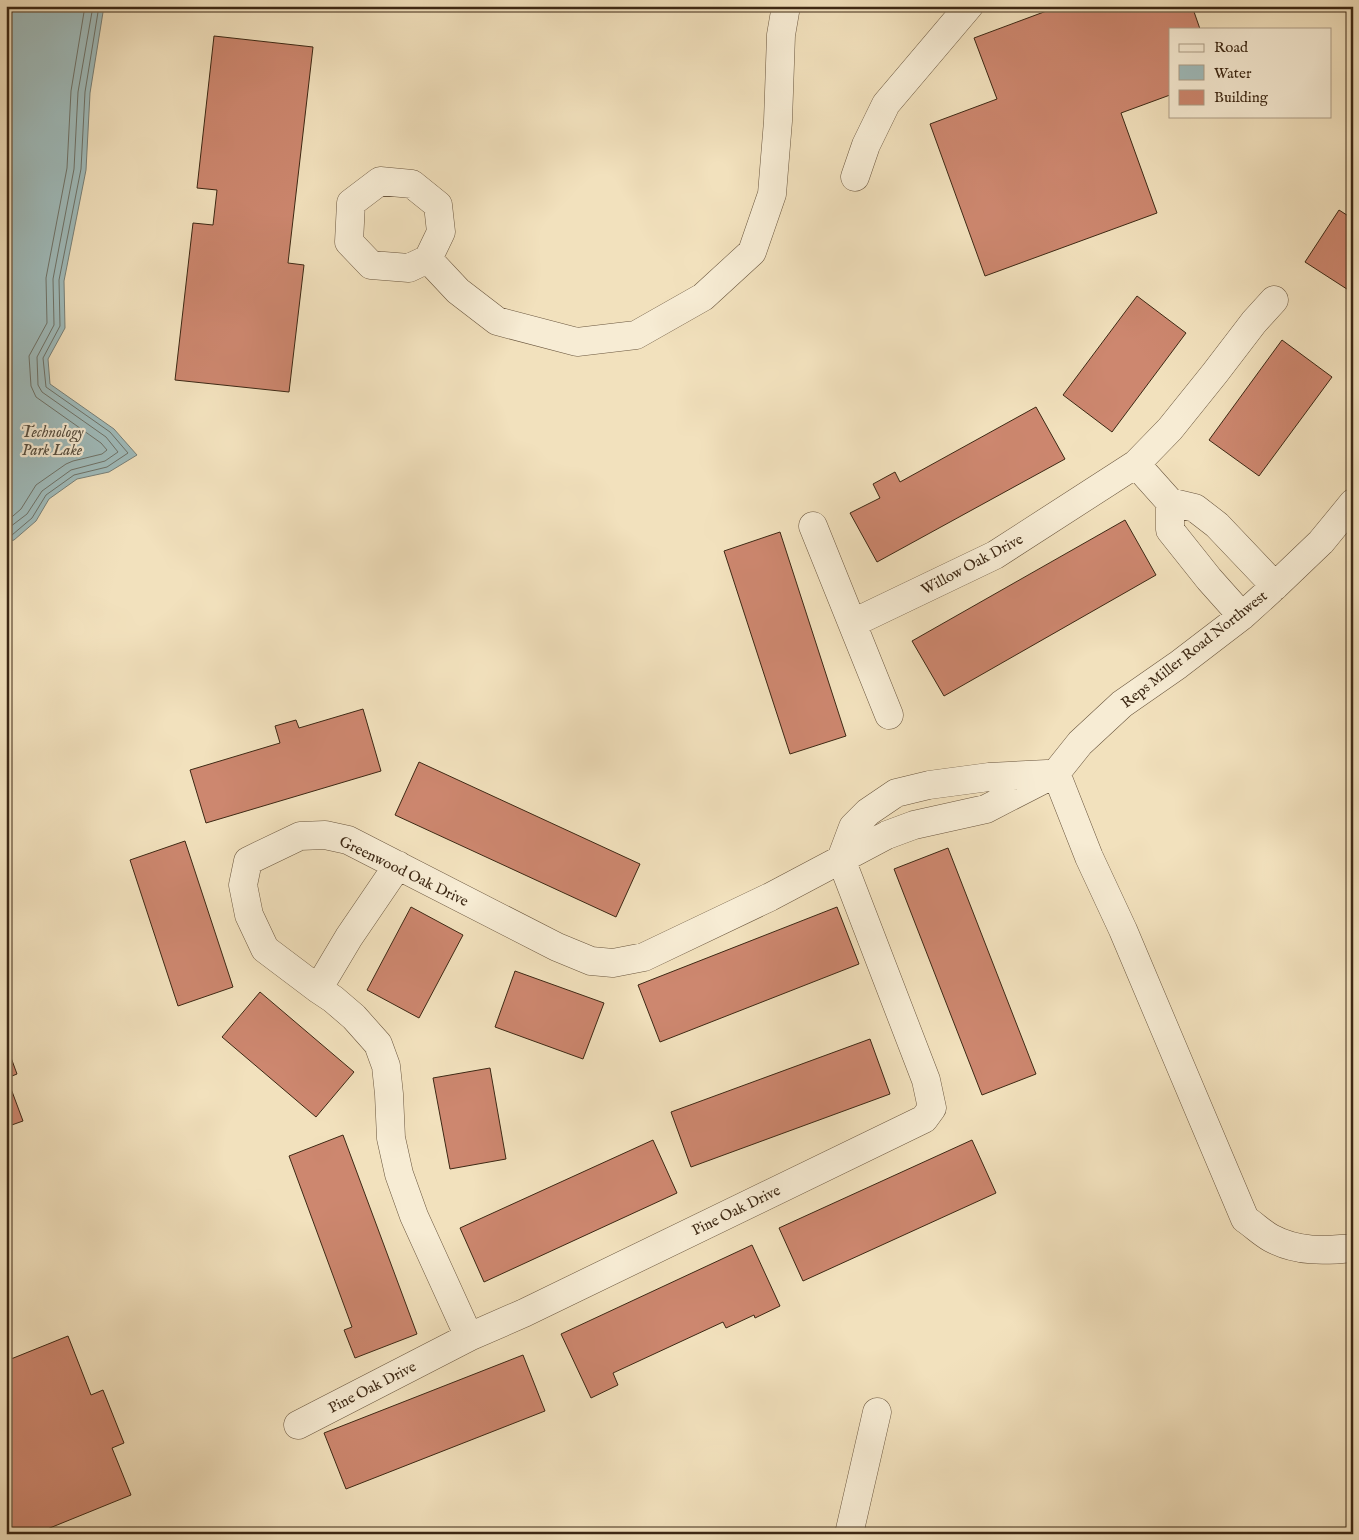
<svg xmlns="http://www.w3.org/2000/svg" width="1359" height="1540" font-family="'IM FELL English',serif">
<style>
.water{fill:#9fbbbb;stroke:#788078}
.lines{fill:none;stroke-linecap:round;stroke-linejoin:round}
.shore{stroke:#6e7268;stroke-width:1}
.building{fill:#cd876f;stroke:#3d2814}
.minor-casing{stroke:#6a563e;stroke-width:29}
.minor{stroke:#f7ecd4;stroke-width:28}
.labels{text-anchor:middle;stroke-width:4.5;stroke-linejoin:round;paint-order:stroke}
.street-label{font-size:15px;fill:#3d2814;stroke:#f7ecd4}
.water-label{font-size:16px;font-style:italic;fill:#564d3e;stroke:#f7ecd4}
</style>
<rect width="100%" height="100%" fill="#f2e1bd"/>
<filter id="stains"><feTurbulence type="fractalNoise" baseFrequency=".004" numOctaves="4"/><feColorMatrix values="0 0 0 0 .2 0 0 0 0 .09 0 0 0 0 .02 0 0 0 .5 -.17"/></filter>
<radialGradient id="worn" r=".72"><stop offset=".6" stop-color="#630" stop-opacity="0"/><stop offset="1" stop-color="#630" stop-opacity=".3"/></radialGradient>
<!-- water -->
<path class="water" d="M6 6H104L90 93 86 170 64 281 65 328 48 359 50 384 114 429 137 455 109 472 77 479 49 499 36 521 14 540 6 542Z"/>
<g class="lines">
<!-- shore -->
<path class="shore" d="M6 522 21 509 36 485 66 464 73 461 102 454 107 450 101 443 36 397 31 386 29 356 47 323 46 278 67 168 71 91 85 6
M6 530 27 514 42 491 71 470 105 461 118 452 106 437 42 392 38 385 37 357 54 325 53 279 74 169 78 92 93 6
M6 536 12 535 32 518 46 495 74 475 107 467 128 453 110 432 46 387 43 358 60 326 59 280 81 169 85 92 99 6"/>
</g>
<!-- building -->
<path class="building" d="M1060 6H1192L1200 29H1170V95L1121 113 1157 213 985 276 930 124 997 99 974 38Z
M214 36 313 47 288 263 304 265 289 392 175 380 193 223 213 225 217 190 197 188Z
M1339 210 1353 219V293L1305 262Z
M1137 296 1186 333 1112 432 1063 395Z
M1282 340 1332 377 1259 476 1209 440Z
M1036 407 1065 459 877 562 850 513 880 498 873 484 895 472 900 482Z
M1125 520 1156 575 944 696 912 641Z
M780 532 846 736 790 754 724 551Z
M363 709 381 771 206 823 190 770 280 743 275 726 296 720 299 728Z
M419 762 640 864 616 917 395 815Z
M185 841 233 987 178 1006 130 860Z
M948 848 1036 1074 982 1095 894 869Z
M411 907 463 935 419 1018 367 990Z
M837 907 859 964 660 1042 638 985Z
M515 971 604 1003 583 1059 495 1027Z
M260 992 354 1072 316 1117 222 1037Z
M870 1039 890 1094 691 1167 671 1112Z
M6 1044 17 1074 7 1078 23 1121 6 1127Z
M490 1068 506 1159 450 1169 433 1078Z
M343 1135 417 1334 355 1358 344 1330 352 1327 289 1156Z
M653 1140 677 1193 484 1282 460 1228Z
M972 1140 996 1193 803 1281 779 1228Z
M752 1245 780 1306 755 1318 754 1315 726 1328 723 1322 613 1373 618 1385 591 1398 561 1334Z
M68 1336 91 1395 103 1390 124 1443 112 1448 131 1495 35 1534H6V1361Z
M523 1355 545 1411 346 1489 324 1433Z"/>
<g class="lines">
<!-- minor casing -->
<g class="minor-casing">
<path id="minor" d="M855 177 866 145 886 104 969 6
M380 181 412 184 438 205 441 232 428 259 409 268 371 265 349 242 351 203Z
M428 259 458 291 497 321 577 342 636 335 703 297 752 252 772 194 778 121 781 35 786 6
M1136 464 1170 502 1195 508 1217 525 1275 586
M1170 502V530L1209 579 1242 616
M813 526 889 715
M853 623 995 555 1136 464 1170 429 1215 373 1254 322 1274 300
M1056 773 1089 857 1123 930 1245 1219C1254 1225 1262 1233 1271 1238 1297 1252 1324 1251 1353 1248
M841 859 853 827 868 812 896 793 929 785 989 777 1047 774
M318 989 349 937 398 865
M469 1337 414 1216 399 1174 391 1138 389 1094 386 1066 378 1044 354 1017 333 999 318 989 265 949 249 915 243 885 248 861 300 836 325 835 348 840 557 947 591 961 613 963 644 957 770 897 887 835 914 825 986 809 1056 773 1080 743 1122 704 1178 665 1242 616 1275 586 1321 542 1353 503
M298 1425 469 1337 524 1313 924 1119 932 1108 926 1080 841 859
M849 1534 877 1412"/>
</g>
<!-- minor -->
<use href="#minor" class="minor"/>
</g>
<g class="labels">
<!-- street labels -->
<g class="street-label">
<text transform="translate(972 564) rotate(-28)" y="5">Willow Oak Drive</text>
<text transform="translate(1194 649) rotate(-38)" y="5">Reps Miller Road Northwest</text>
<text transform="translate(404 871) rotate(26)" y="5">Greenwood Oak Drive</text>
<text transform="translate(736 1210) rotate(-26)" y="5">Pine Oak Drive</text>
<text transform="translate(372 1387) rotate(-27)" y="5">Pine Oak Drive</text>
</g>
<!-- water labels -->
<g class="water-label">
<text x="52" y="437">Technology<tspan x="52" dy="18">Park Lake</tspan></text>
</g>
</g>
<!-- margin -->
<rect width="1359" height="1540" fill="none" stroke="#f2e1bd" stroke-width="25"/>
<rect x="8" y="8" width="1344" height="1525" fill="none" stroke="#3d2814" stroke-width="2.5"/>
<rect x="12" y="12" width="1334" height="1515" fill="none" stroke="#3d2814"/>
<!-- legend -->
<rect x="1169" y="28" width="162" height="90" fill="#f7ecd4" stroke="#ad9e87"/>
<rect x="1179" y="44" width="25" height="8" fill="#f7ecd4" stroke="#ad9e87"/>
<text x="1214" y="52" font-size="15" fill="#3d2814">Road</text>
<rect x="1179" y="65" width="25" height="15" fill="#9fbbbb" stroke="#ad9e87"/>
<text x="1214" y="78" font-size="15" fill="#3d2814">Water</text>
<rect x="1179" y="90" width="25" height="15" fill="#cd876f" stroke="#ad9e87"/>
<text x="1214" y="102" font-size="15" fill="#3d2814">Building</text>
<rect width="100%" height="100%" filter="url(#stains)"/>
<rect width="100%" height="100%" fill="url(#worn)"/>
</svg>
